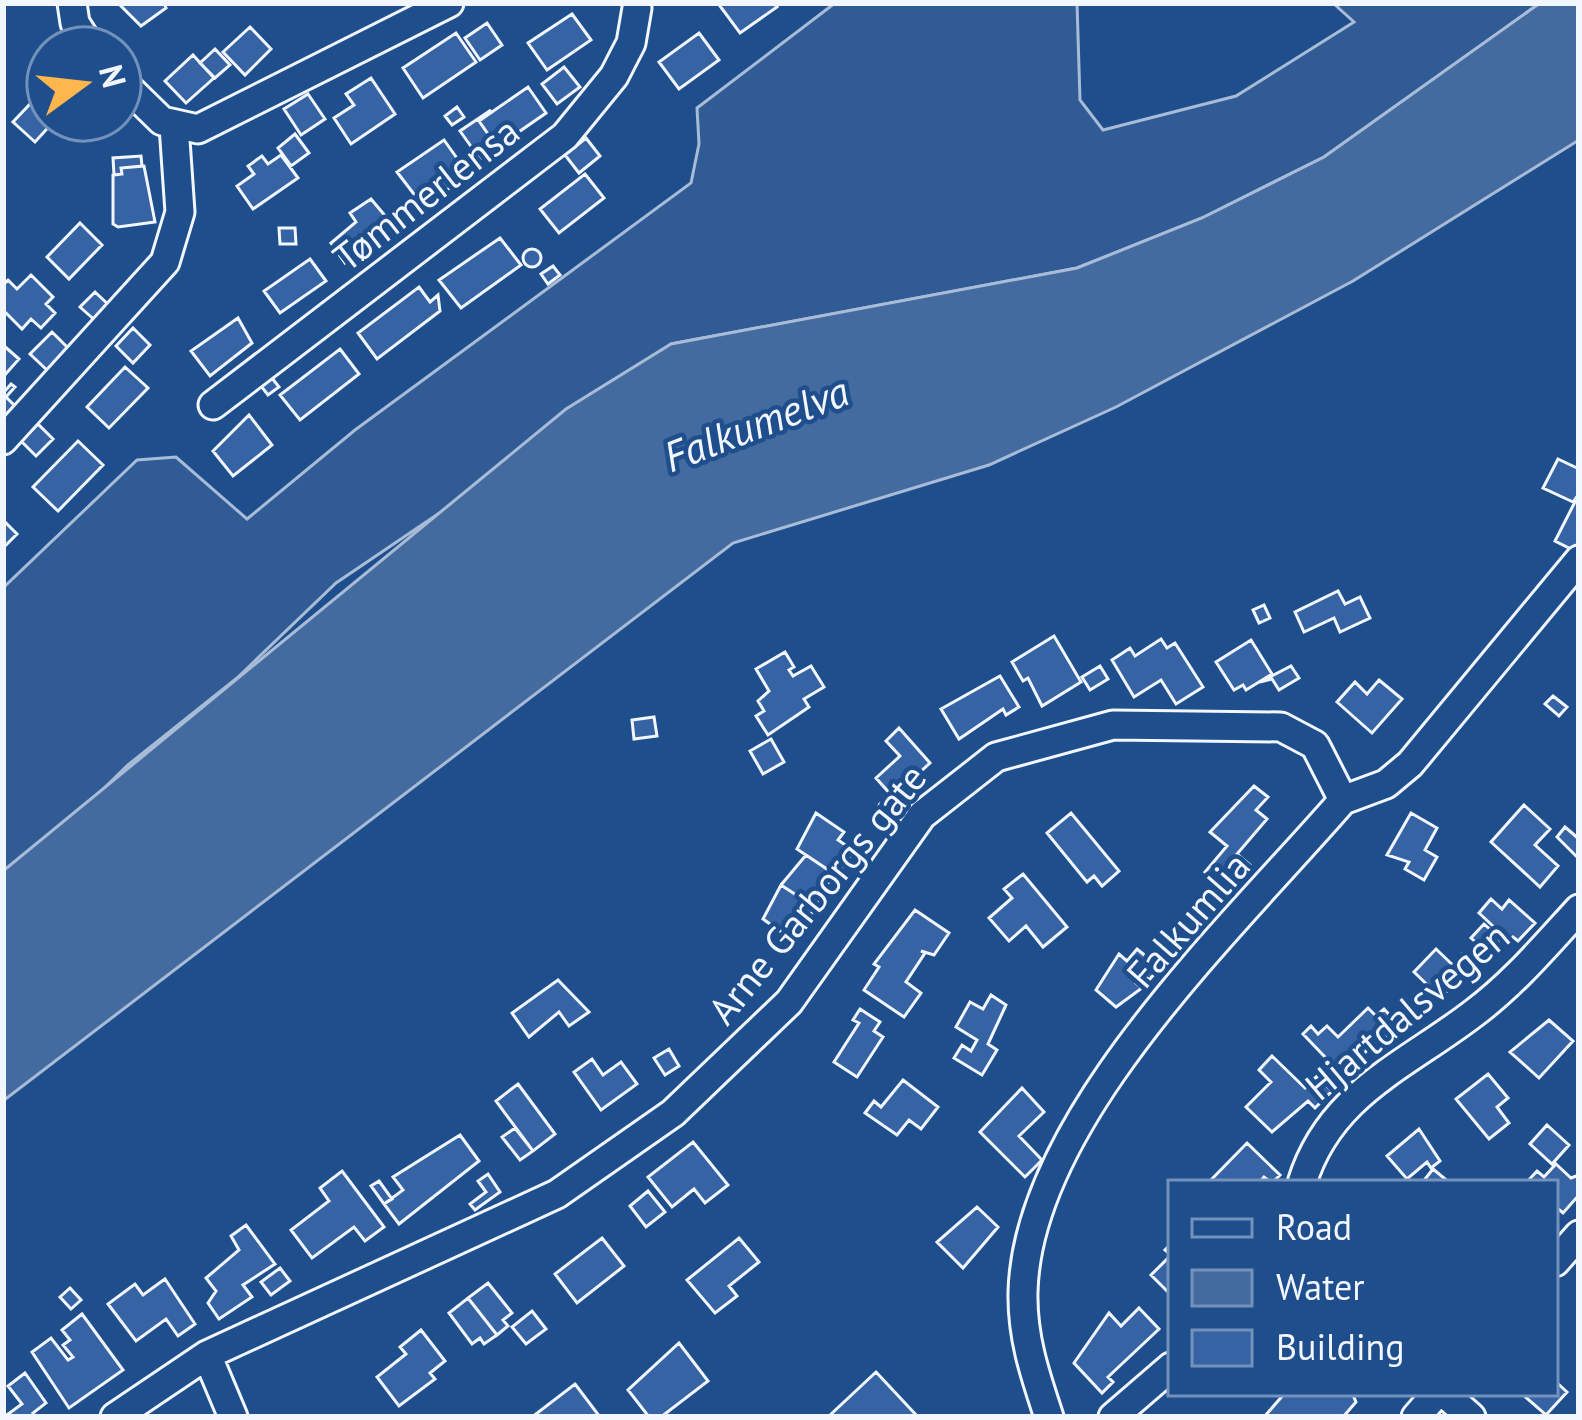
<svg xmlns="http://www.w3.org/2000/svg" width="1582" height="1420" font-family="'PT Sans',sans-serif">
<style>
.built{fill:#305b95;stroke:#a8bbd7;stroke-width:3}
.water{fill:#446ba0;stroke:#a8bbd7;stroke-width:3}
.building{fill:#3563a3;stroke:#f2f6ff;stroke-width:3}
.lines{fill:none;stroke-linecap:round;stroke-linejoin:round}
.minor-casing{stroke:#f2f6ff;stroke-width:33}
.minor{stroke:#1f4e8c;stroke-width:27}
.labels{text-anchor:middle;stroke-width:9;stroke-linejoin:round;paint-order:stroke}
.street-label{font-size:39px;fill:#f2f6ff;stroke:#1f4e8c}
.water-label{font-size:42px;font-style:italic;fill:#f2f6ff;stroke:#1f4e8c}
</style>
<rect width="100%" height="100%" fill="#1f4e8c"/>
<!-- built -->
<path class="built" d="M835 3H1077L1080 100 1103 130 1236 96 1354 22 1333 3H1540L1324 157 1202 218 1077 268 671 344 562 430 336 583 237 678 128 765 3 887V588L137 460 176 457 247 519 355 430 691 183 699 144 697 108Z"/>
<!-- water -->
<path class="water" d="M1540 3H1579V140L1353 281 1116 407 989 465 733 543 3 1101V871L566 409 671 344 1077 268 1202 218 1324 157Z"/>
<!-- building -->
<path class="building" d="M118 3H164L166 8 141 26Z
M724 3H774L777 7 740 33 720 6Z
M572 14 591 40 547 70 528 43Z
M487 23 502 45 480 60 465 38Z
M250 27 271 49 245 75 223 52Z
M456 33 476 62 423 98 403 68Z
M699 33 719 60 679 89 659 62Z
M215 49 230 65 215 78 200 63Z
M193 55 214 78 186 103 165 81Z
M564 67 580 87 557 104 542 84Z
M371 78 395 114 351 144 334 118 354 105 346 94Z
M48 85V120H55L35 142 13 122Z
M528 87 546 113 497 147 479 121Z
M308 94 325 119 301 135 284 109Z
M457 107 464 117 452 125 445 116Z
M491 110 479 121 497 147 480 159 460 131Z
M295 134 309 153 291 166 278 148Z
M586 138 600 156 579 173 565 155Z
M444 140 469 175 423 206 397 172Z
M281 155 298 178 253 209 237 186 254 174 248 166 262 156 268 164Z
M141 156 142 166 121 168 122 174 114 175 113 158Z
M144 166 155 222 118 227 113 224V175L122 174 121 168Z
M585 174 604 198 559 233 540 209Z
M371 199 397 230 345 263 331 243 356 222 350 213Z
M80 223 102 245 69 279 47 257Z
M279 228H295L296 244H280Z
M500 238 521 265 461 308 439 280Z
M523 258a9 9 0 1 1 18 0a9 9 0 1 1-18 0Z
M310 259 326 281 280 313 264 291Z
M553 266 560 275 548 284 541 274Z
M31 275 53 297 46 304 55 313 41 328 31 319 22 329 3 310V285L8 280 17 289Z
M419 287 430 302 438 295 440 311 377 359 358 333Z
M95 292 112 308 98 323 80 307Z
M238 318 252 343 210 376 191 351Z
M133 328 150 345 133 363 116 346Z
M52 332 70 350 49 372 30 354Z
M3 345 19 359 3 377Z
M340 349 359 374 300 420 280 395Z
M125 367 148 388 109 428 87 407Z
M272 378 279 387 268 395 261 386Z
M11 384 15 387 6 397 16 407 3 422V393Z
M249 415 272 445 233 476 213 451Z
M38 424 53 439 36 456 21 441Z
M78 441 103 465 58 511 33 487Z
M1558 459 1579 469V548L1577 552 1555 541 1579 494 1573 502 1543 488Z
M3 520 17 534 3 548Z
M1338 591 1345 604 1360 597 1370 618 1340 632 1334 618 1304 632 1295 612Z
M1264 605 1270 618 1259 623 1253 610Z
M1054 636 1081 682 1042 706 1028 678 1023 681 1012 662Z
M1161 639 1167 648 1175 643 1203 687 1176 704 1161 680 1134 697 1112 660 1130 648 1135 656Z
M1251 640 1272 674 1246 690 1243 685 1234 690 1216 662Z
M785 652 794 667 789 670 793 676 811 666 824 687 804 699 809 707 768 735 756 716 764 711 758 701 769 691 756 669Z
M1100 666 1108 679 1090 690 1082 677Z
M1291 666 1299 678 1279 690 1272 679 1260 682Z
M1000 676 1019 707 1006 715 1003 709 959 739 941 709Z
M1379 680 1402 699 1372 733 1337 702 1355 682 1367 694Z
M1553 696 1567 707 1559 716 1545 704Z
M654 717 657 736 634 739 632 720Z
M899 728 930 763 893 797 876 778 900 756 886 741Z
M771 739 784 762 763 774 750 751Z
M1254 786 1268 797 1256 810 1267 819 1237 854 1250 865 1228 891 1205 872 1227 846 1210 832Z
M878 810a10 10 0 1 1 20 0a10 10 0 1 1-20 0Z
M1524 805 1550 829 1535 845 1558 866 1540 887 1491 842Z
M816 813 844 832 838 840 854 851 837 876 797 849Z
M1071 813 1119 871 1102 886 1094 876 1087 882 1047 833Z
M1411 813 1437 828 1425 850 1437 857 1424 880 1405 869 1409 862 1387 855Z
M1565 827 1579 839V859L1557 837Z
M806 855 833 873 816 908 781 885Z
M1023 874 1067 927 1043 947 1026 926 1009 941 989 918 1012 898 1004 889Z
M781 885 816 908 790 938 763 919Z
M1491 899 1502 909 1509 900 1535 923 1518 941 1513 937 1509 941 1479 913Z
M915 910 949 933 934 955 921 951 925 953 906 982 921 993 904 1017 864 990 879 967 874 964Z
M1484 924 1501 939 1488 953 1471 938Z
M1137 949 1160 968 1149 980 1143 975 1136 983 1142 988 1116 1007 1096 990 1119 954 1127 961Z
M1436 949 1461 973 1454 963 1462 954 1480 971 1471 980 1466 975 1440 997 1414 972Z
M558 980 589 1012 569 1026 559 1012 529 1037 512 1013Z
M991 995 1006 1005 988 1044 997 1050 982 1075 954 1058 962 1045 971 1051 977 1040 956 1027 970 1002 983 1009Z
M1368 1008 1376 1016 1384 1009 1401 1027 1367 1050 1345 1078 1303 1034 1311 1026 1318 1034 1327 1026 1338 1037Z
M860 1009 880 1022 874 1031 883 1037 857 1077 834 1062 859 1023 853 1020Z
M1549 1020 1573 1041 1539 1078 1510 1052Z
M669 1049 679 1066 665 1075 654 1058Z
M1272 1056 1305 1088 1317 1076 1332 1091 1315 1108 1308 1101 1272 1132 1246 1107 1271 1082 1259 1070Z
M592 1059 603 1075 621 1062 637 1084 601 1110 574 1072Z
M1488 1074 1508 1098 1497 1107 1509 1123 1489 1139 1456 1099Z
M903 1080 938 1107 921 1129 909 1120 897 1135 865 1113 874 1101 881 1107Z
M518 1084 555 1134 533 1151 496 1101Z
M1022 1088 1044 1112 1019 1136 1042 1160 1025 1177 980 1132Z
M1547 1125 1569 1145 1552 1164 1530 1144Z
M515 1128 533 1151 520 1160 502 1137Z
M1419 1129 1440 1161 1431 1168 1427 1162 1407 1179 1387 1156Z
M460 1135 479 1161 399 1224 384 1204 403 1190 393 1177Z
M693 1142 728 1185 705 1203 694 1189 672 1207 648 1177Z
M1247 1143 1280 1175 1272 1183 1264 1177 1259 1183H1208Z
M1556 1164 1571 1178 1579 1175V1195L1563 1213 1555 1206V1183H1526L1537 1171 1544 1177Z
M1433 1169 1450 1183H1422Z
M342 1171 384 1227 365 1241 354 1227 312 1258 291 1230 329 1201 320 1188Z
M488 1174 500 1192 475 1210 470 1204 486 1192 478 1181Z
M379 1181 392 1199 384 1204 371 1186Z
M648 1191 665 1212 646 1227 630 1206Z
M977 1207 998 1227 963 1268 937 1242Z
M246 1225 275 1264 243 1285 252 1297 219 1319 208 1303 216 1291 206 1278 239 1250 231 1236Z
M602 1238 624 1266 577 1303 555 1274Z
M739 1238 759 1262 729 1286 737 1296 715 1313 687 1280Z
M1171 1244V1295L1151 1275 1171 1255 1165 1250Z
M280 1268 290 1281 271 1295 261 1282Z
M165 1279 195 1324 178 1336 166 1319 136 1341 108 1304 135 1284 143 1295Z
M488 1283 512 1313 503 1320 508 1326 497 1335 468 1298Z
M70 1288 81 1300 71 1309 60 1297Z
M468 1298 497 1335 484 1344 480 1338 472 1344 449 1313Z
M1139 1308 1159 1329 1108 1377 1113 1382 1102 1393 1074 1363 1109 1313 1121 1326Z
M532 1311 546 1329 526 1344 512 1327Z
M82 1314 123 1370 69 1408 32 1352 51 1338 68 1360 73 1357 63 1345 70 1340 62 1330Z
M421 1330 445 1361 430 1373 435 1379 399 1406 377 1377 406 1354 400 1347Z
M679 1343 708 1381 661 1417H649L628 1390Z
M876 1372 918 1417H828Z
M25 1373 46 1403 33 1413 36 1417H4L22 1404 8 1386Z
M1555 1381 1567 1392 1546 1415 1521 1393H1555Z
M575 1384 600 1417H532Z
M1285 1393H1352L1356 1402 1343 1417H1264Z"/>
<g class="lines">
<!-- minor casing -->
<g class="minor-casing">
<path id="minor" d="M72 3 75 23 91 48
M120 80 162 121 198 129 449 3
M213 405 565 136 614 76 631 43 637 8
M3 440 165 262 180 212 174 126
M1302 1183C1329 1094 1405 1066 1474 1013 1514 983 1546 945 1579 909
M1555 1262 1579 1235
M207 1355 233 1417
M1444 1393 1471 1417
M115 1417 207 1355 557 1194 673 1113 789 1002 922 815 996 757 1113 725 1281 727 1315 745 1343 800
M1049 1417C1035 1375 1022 1337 1023 1292 1027 1119 1234 926 1343 800L1386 784 1410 764 1579 560
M1113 1417 1171 1367
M1416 1417 1437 1393"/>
</g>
<!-- minor -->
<use href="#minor" class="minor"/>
</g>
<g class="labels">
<!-- street labels -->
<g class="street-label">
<text transform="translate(426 194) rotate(-38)" y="14">Tømmerlensa</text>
<text transform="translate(817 894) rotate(-51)" y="14">Arne Garborgs gate</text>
<text transform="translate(1188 920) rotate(-49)" y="14">Falkumlia</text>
<text transform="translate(1407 1011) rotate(-40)" y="14">Hjartdalsvegen</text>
</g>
<!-- water labels -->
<g class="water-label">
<text transform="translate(756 424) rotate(-21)" y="15">Falkumelva</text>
</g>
</g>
<!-- border -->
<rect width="1582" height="1420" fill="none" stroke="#f2f6ff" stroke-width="12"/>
<!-- legend -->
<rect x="1168" y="1180" width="390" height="216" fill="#1f4e8c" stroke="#7391ba" stroke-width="3"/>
<rect x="1192" y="1219" width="60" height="18" fill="#1f4e8c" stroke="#7391ba" stroke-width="3"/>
<text x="1276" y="1240" font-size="36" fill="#f2f6ff">Road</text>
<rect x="1192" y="1270" width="60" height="36" fill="#446ba0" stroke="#7391ba" stroke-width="3"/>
<text x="1276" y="1300" font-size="36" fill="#f2f6ff">Water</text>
<rect x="1192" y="1330" width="60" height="36" fill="#3563a3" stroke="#7391ba" stroke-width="3"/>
<text x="1276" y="1360" font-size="36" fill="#f2f6ff">Building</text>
<!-- north arrow -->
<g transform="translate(84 84) rotate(75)"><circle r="57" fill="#1f4e8c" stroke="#7391ba" stroke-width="3"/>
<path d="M0-9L21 45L0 30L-21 45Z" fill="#ffb74d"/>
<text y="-18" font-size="33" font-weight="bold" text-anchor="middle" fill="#f2f6ff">N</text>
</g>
</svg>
